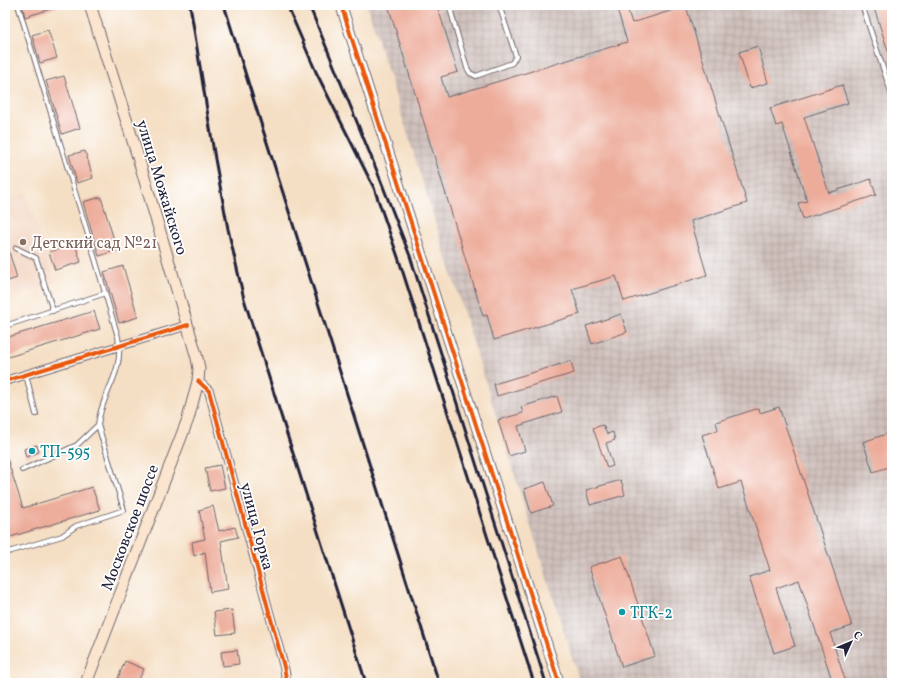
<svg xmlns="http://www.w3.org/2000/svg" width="897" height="688" font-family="Vollkorn,serif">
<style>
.built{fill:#f3d4bf}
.industrial{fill:url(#industrial-grid)}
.building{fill:#edac9a}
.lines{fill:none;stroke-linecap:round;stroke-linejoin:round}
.service-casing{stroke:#6c646b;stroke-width:6}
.minor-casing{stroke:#6c646b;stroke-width:10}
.tertiary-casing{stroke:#6c646b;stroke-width:12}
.secondary-casing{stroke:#6c646b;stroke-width:13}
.service{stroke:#fff;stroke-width:4}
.minor{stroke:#fff;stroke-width:8}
.tertiary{stroke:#fff;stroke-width:10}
.secondary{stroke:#fbe5cf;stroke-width:11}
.rail{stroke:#22223b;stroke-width:3}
.cycleway-casing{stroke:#fff;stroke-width:6}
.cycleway{stroke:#e8590c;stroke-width:4}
.education-dot{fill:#8d6e63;stroke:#fff;stroke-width:1.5}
.culture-dot{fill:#0f9aa8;stroke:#fff;stroke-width:1.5}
.labels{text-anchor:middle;stroke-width:3.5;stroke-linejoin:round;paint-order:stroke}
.street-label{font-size:16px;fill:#22223b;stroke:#fff}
.education-label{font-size:16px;fill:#785e54;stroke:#fff;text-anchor:start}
.culture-label{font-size:16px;fill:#0d838f;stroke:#fff;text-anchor:start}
</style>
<defs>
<pattern id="industrial-grid" width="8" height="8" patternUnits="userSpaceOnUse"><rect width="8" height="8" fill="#cfc0bb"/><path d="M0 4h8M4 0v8" fill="none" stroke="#b1a5a2"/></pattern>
</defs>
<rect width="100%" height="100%" fill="#fff"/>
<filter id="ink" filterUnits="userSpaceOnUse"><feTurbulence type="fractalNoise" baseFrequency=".025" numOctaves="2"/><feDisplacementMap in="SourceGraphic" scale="8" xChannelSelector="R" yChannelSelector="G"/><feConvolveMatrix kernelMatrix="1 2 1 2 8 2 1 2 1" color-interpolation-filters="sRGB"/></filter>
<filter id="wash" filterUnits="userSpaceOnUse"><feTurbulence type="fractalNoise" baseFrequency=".012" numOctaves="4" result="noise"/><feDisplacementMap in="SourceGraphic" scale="16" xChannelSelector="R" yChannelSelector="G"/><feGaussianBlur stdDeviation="0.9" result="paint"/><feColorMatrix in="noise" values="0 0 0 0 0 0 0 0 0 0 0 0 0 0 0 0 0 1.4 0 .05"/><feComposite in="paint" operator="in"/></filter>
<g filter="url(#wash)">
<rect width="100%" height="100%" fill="#f5dfc4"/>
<!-- built -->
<path class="built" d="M26 193 55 283 5 299V200Z"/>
<!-- industrial -->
<path class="industrial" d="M367 5H892V683H580Z"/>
<g id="blocks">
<!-- building -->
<path class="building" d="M22 5H56L57 7 25 17Z
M388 5H437L458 72 441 77 447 97 627 42 616 5H626L632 23 686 6 747 203 691 221 707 275 624 301 616 276 572 289 580 314 494 340 487 315 483 316Z
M873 5H892V57H890Z
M48 30 57 58 40 63 32 35Z
M758 46 768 83 750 88 739 52Z
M64 76 80 128 62 134 46 81Z
M842 85 848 103 804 117 829 193 871 179 876 195 803 219 798 203 807 201 782 124 776 126 770 108Z
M85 151 93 178 77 183 69 155Z
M101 197 117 250 99 256 83 202Z
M75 244 81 262 55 270 49 252Z
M5 245H7L17 278 5 282Z
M123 266 138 317 119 323 104 272Z
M94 311 100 329 5 358V338Z
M621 314 627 332 592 344 586 326Z
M571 361 574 373 497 396 494 384Z
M557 396 562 412 518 426 525 451 509 456 498 420 523 413 521 407Z
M779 407 852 626 830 633 846 683H833L799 580 776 588 795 646 774 653 749 577 770 570 741 482 719 489 702 435 718 430 716 422 759 408 760 413Z
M603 425 607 434 613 432 615 440 606 443 613 466 607 468 593 428Z
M892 432V466L873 472 863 442Z
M37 445 39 452 26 457 24 449Z
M5 458H7L23 508 92 487 100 510 10 537 5 521Z
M220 465 225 488 210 491 205 468Z
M621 480 625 495 590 505 586 490Z
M545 482 553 506 531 513 524 489Z
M213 506 219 531 235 527 238 537 221 541 228 589 210 592 205 552 194 556 192 542 205 539 199 510Z
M622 556 655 656 622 667 589 567Z
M232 610 235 633 217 635 214 612Z
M237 650 239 664 223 666 221 652Z
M125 661 144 669 137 683H116Z"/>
</g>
</g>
<g filter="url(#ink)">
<use href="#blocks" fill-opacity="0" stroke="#6c646b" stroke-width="1"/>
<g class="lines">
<!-- service casing -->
<g class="service-casing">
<path id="service" d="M449 5 467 68 470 73 476 76 512 63 516 56 499 5
M862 5 892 95
M16 248 36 258 53 311
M5 326 106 293
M26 375 36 414
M22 470 77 445 98 425
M5 553 62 536 76 526 124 510 98 425C101 393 125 374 118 337L86 228 18 5"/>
</g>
<!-- minor casing -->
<g class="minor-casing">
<path id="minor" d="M5 381 188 325
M198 381 209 391 284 667 287 683"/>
</g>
<!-- tertiary casing -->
<g class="tertiary-casing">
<path id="tertiary" d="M341 5 559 683"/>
</g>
<!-- secondary casing -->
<g class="secondary-casing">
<path id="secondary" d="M86 683 188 419 198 381 199 369 197 358 138 157 90 5"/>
</g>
<!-- service -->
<use href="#service" class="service"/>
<!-- minor -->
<use href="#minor" class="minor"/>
<!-- tertiary -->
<use href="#tertiary" class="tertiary"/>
<!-- secondary -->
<use href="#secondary" class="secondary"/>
<!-- rail -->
<path class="rail" d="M190 5 215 159 228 229 244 299 366 683
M224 5 263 130 439 683
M287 5 316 72 374 188 399 260 534 683
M309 5 377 171 410 256 546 683"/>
<!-- cycleway casing -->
<g class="cycleway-casing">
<path id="cycleway" d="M341 5 559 683
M5 381 188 325
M198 381 209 391 284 667 287 683"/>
</g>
<!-- cycleway -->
<use href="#cycleway" class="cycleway"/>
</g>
</g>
<!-- markers -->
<circle class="education-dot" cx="23" cy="242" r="4"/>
<g class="culture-dot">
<circle cx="32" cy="451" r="4"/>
<circle cx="622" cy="612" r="4"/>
</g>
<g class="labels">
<!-- street labels -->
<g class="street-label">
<text transform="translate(163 187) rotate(73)" y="6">улица Можайского</text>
<text transform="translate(258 526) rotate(75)" y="6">улица Горка</text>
<text transform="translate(129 527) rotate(-69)" y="6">Московское шоссе</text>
</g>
<!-- education labels -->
<g class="education-label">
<text x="31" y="248">Детский сад №21</text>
</g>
<!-- culture labels -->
<g class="culture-label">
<text x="40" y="457">ТП-595</text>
<text x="630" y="618">ТГК-2</text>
</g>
</g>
<!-- margin -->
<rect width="897" height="688" fill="none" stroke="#fff" stroke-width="20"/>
<!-- north arrow -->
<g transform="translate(851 642) rotate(46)" stroke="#ffffff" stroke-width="3" paint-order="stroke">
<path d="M0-3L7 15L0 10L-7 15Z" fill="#22223b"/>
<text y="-6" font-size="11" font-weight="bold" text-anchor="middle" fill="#22223b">С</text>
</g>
</svg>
